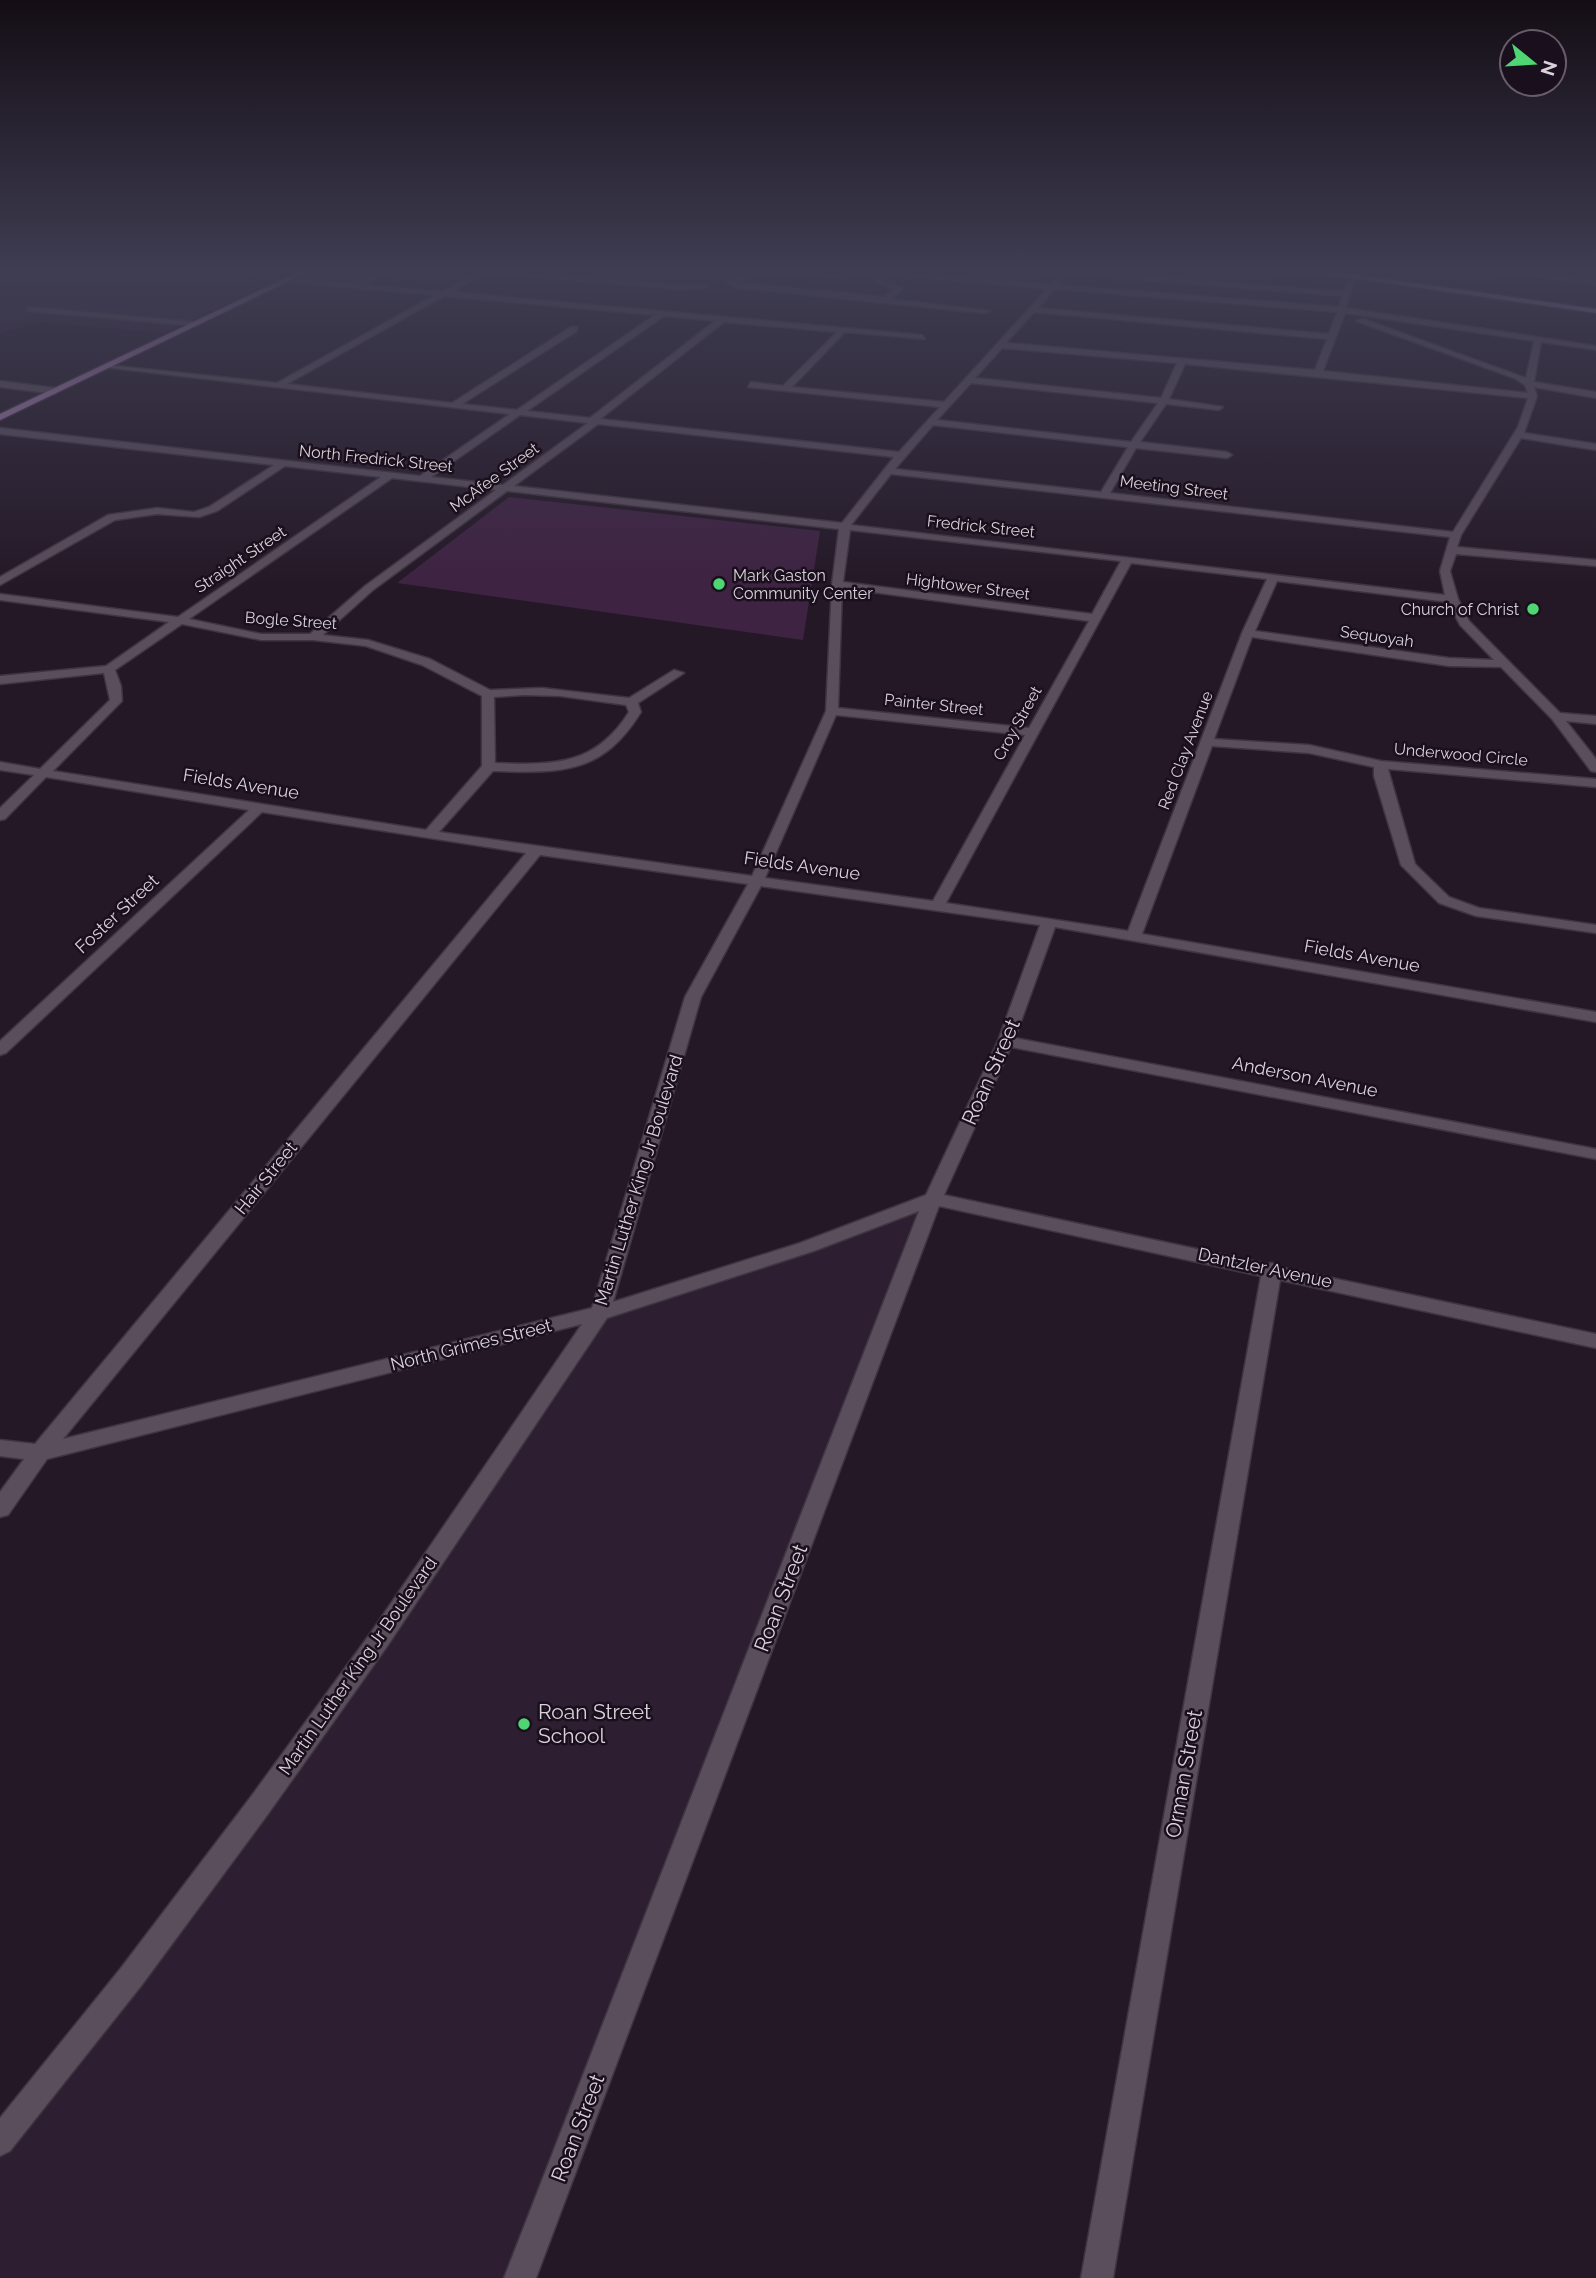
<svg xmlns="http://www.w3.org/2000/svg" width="1596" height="2278" font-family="Raleway,sans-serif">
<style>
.built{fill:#2e1e31}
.green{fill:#3e2342}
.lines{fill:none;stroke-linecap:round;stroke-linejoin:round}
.minor-casing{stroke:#3e353f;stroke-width:3}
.major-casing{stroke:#3e353f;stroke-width:3}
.minor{fill:#5a4d5c;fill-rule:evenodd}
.major{fill:#a079a6;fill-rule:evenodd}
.poi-dot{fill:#4ed675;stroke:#1a0f1c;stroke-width:2.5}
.labels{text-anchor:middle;stroke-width:5;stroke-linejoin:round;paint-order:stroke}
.far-street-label{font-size:16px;fill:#d9d1da;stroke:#1a0f1c}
.far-poi-label{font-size:16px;fill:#d9d1da;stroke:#1a0f1c;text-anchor:start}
.street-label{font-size:18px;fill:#d9d1da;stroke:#1a0f1c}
.near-street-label{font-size:21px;fill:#d9d1da;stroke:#1a0f1c}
.near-poi-label{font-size:21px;fill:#d9d1da;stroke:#1a0f1c;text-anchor:start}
</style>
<rect width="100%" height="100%" fill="#241826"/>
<!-- built -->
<path class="built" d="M0 269H299L164 333 40 322 0 333Z
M933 1199 514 2278H0V2141L131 1977 600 1313Z"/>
<!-- green -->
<path class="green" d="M509 497 820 531 803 640 397 583Z"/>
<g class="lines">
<!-- minor casing -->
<g class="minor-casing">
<path id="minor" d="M384 269H393L364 285 442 292 477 272 463 269 677 285 706 284 709 288 677 289 486 273 451 292 922 335 925 339 845 332 792 387 944 402 1047 289 827 269 1051 284 1061 274 1027 269H1072L1344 292 1350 269H1357L1346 308 1596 346V350L1541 342 1534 382 1596 392V398L1534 387 1537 396 1524 433 1596 444V450L1521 438 1461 535 1457 547 1596 560V566L1456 554 1450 571 1458 599 1469 621 1560 713 1596 716V724L1566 721 1596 759V772L1591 771 1552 719 1501 667 1449 666 1252 637 1214 739 1309 745 1381 761 1596 779V787L1388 769 1415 864 1449 897 1479 908 1596 925V933L1476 916 1439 903 1401 865 1374 776V767L1309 753 1212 746 1142 934 1596 1012V1022L1055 927 1015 1038 1596 1149V1159L1011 1047 944 1195 1267 1264 1272 1263 1280 1267 1596 1334V1348L1280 1280 1113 2278H1081L1261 1276 939 1206 536 2278H504L919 1211 814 1251 607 1318 386 1648 268 1814 141 1986 10 2151 0 2156V2118L121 1968 250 1798 370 1634 582 1324 47 1459 8 1515 0 1517V1492L24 1459 0 1456V1440L35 1444 526 853 262 812 6 1053 0 1055V1041L249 810 46 777 5 819 0 820V808L34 775 0 770V762L40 769 110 700 104 673 0 684V676L106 666 169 622 0 600V594L178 617 381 477 285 466 217 511 199 517 157 514 115 520 0 585V577L108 515 157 508 194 512 209 507 274 465 0 434V428L420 476 510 414 103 367 107 365 277 383 435 295 287 282 284 278 355 284ZM1068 274 1342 296 1339 307 1058 285ZM1055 289 1337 312 1329 334 1038 308ZM444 296 655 315 517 410 462 404 577 331V327H571L452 403 287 384ZM1034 312 1327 339 1315 370 1006 343ZM1345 313 1534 341 1526 378 1363 319 1356 321 1514 378 1525 385 1528 393 1323 371ZM664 316 715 321 590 418 527 411ZM724 322 837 332 783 386 751 382 748 387 940 407 899 452 600 419ZM1002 348 1177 363 1161 398 975 378ZM1185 364 1528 398 1518 427 1453 532 1110 493 1136 448 1227 458 1232 455 1227 452 1140 442 1166 404 1219 410 1223 407 1169 399ZM971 383 1158 403 1131 442 937 420ZM520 415 588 423 503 485 431 477ZM598 424 894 457 842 523 514 486ZM933 425 1128 447 1101 492 895 469ZM891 474 1450 537 1440 571 1445 595 851 525ZM392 478 496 490 365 586 310 634H261L189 619ZM507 491 839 529 832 584 826 711 752 876 439 832 493 771C561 773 602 775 641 712L638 703 684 673 674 670 629 698 542 688 490 690 430 659 368 640 323 635 373 590ZM850 530 1121 561 1092 614 843 582ZM1131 563 1267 579 1242 633 1128 931 946 903ZM1277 581 1448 602 1460 625 1494 660 1449 658 1255 631ZM842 588 1089 621 1029 728 838 708ZM182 624 261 640H313L366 646 422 665 482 696V766L426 830 53 771 122 701 121 686 115 670ZM524 695 560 696 626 705 629 712C595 766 554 765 495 763L494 697ZM836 715 1025 735 933 901 765 878ZM540 855 748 884 685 997 592 1308 63 1439ZM761 886 1040 925 998 1041 926 1195 800 1243 613 1302 701 997Z
M1483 269H1502L1596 281V285Z
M757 270 844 275 840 277 758 274 736 282 884 297 895 289 875 282 878 278 904 288 891 299 990 311 986 313C903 306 820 295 737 288L726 282Z
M29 307 196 322 200 324 196 326 26 311Z
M0 381 55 388 59 391 55 394 0 387Z"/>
</g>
<!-- major casing -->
<g class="major-casing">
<path id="major" d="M305 269H314L0 420V414Z
M1248 269 1352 274 1596 309V313L1352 278Z"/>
</g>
<!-- minor -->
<use href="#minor" class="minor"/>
<!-- major -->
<use href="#major" class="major"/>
</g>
<!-- sky -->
<linearGradient id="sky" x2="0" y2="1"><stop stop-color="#140d15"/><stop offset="0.46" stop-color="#3f3d52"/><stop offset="1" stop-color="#3f3d52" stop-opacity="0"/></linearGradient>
<rect width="1596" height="588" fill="url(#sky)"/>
<!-- markers -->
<g class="poi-dot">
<circle cx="719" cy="584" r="7"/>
<circle cx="1533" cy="609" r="7"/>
<circle cx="524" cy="1724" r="7"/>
</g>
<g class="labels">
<!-- far-street labels -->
<g class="far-street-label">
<text transform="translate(376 458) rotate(6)" y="6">North Fredrick Street</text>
<text transform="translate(494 477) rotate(-36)" y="6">McAfee Street</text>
<text transform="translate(1174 487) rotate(7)" y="6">Meeting Street</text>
<text transform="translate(981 526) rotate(6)" y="6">Fredrick Street</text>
<text transform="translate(240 559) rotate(-34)" y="6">Straight Street</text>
<text transform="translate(968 586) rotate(7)" y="6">Hightower Street</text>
<text transform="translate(291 620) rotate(4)" y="6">Bogle Street</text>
<text transform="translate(1377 636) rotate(8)" y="6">Sequoyah</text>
<text transform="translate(934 704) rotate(6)" y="6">Painter Street</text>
<text transform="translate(1017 723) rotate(-61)" y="6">Croy Street</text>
<text transform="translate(1185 750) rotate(-69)" y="6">Red Clay Avenue</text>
<text transform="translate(1461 754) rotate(5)" y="6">Underwood Circle</text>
</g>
<!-- far-poi labels -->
<g class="far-poi-label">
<text x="733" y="581">Mark Gaston<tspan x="733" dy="18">Community Center</tspan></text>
<text x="1519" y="615" text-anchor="end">Church of Christ</text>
</g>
<!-- street labels -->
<g class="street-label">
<text transform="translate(241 784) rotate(9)" y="6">Fields Avenue</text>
<text transform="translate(802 866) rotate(8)" y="6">Fields Avenue</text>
<text transform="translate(117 914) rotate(-43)" y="6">Foster Street</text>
<text transform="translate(1362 956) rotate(10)" y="6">Fields Avenue</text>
<text transform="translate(1305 1077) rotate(11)" y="6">Anderson Avenue</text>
<text transform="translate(266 1178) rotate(-51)" y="6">Hair Street</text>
<text transform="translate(639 1180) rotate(-73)" y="6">Martin Luther King Jr Boulevard</text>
<text transform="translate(1265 1268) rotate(12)" y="6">Dantzler Avenue</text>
<text transform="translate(471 1345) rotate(-14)" y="6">North Grimes Street</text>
<text transform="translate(358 1666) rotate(-55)" y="6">Martin Luther King Jr Boulevard</text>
</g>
<!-- near-street labels -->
<g class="near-street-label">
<text transform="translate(991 1072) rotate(-66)" y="7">Roan Street</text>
<text transform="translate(781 1598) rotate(-69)" y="7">Roan Street</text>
<text transform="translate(1184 1774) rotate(-80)" y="7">Orman Street</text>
<text transform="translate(578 2128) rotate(-69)" y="7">Roan Street</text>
</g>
<!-- near-poi labels -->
<g class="near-poi-label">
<text x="538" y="1719">Roan Street<tspan x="538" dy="24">School</tspan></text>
</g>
</g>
<!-- north arrow -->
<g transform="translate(1533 63) rotate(108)"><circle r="33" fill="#1a0f1c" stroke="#665d68" stroke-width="2"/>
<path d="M0-5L12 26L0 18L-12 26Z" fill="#4ed675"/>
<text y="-10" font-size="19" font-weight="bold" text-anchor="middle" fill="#d9d1da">N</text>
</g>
</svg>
